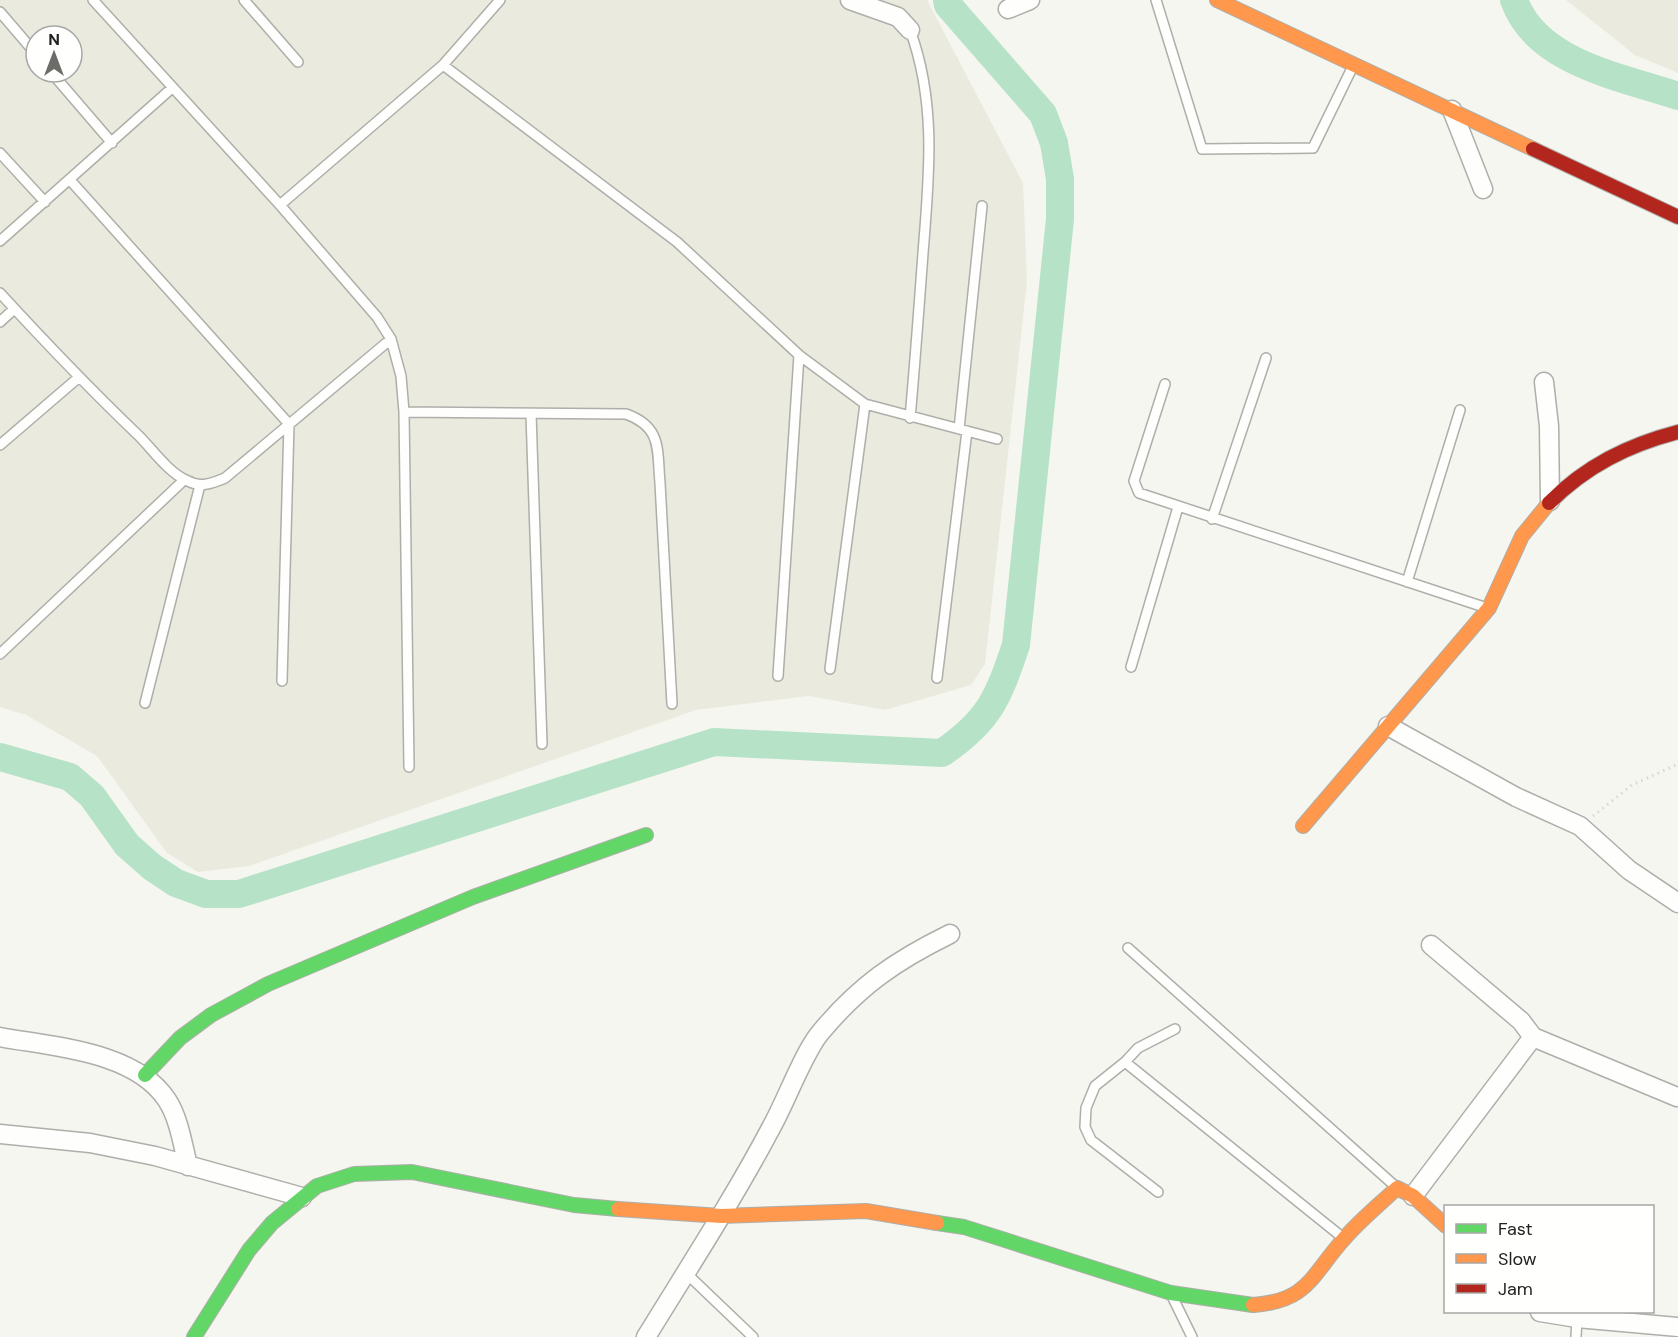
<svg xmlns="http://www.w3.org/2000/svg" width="1678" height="1337" font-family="'DM Sans',sans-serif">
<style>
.built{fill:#eaeade;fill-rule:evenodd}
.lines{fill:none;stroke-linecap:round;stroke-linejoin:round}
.river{stroke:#b6e2c7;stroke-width:28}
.lane-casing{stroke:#aeaeaa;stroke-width:12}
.street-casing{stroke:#aeaeaa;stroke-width:21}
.fast-casing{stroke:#aeaeaa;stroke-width:16}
.slow-casing{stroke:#aeaeaa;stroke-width:16}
.jam-casing{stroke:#aeaeaa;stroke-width:16}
.path{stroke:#d7d7d6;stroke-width:3;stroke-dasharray:1.5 4.5;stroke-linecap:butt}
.lane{stroke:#fefefd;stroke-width:9}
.street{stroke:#fefefd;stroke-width:18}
.fast{stroke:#63d668;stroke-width:14}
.slow{stroke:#ff974d;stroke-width:14}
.jam{stroke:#b3261e;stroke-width:14}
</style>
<rect width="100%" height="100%" fill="#f6f6f0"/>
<!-- built -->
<path class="built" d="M0 0H927L1023 183 1027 281 985 664 971 685 885 710 809 696 696 710 249 866 198 872 167 853 97 756 26 715 0 707ZM36 36H72V72H36Z
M1566 0H1678V73L1635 55Z"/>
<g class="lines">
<!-- river -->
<path class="river" d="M1514 0C1536 63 1622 77 1678 96
M0 757 70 777 92 796 127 845 152 867 176 883 206 894H239L714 742 942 753C990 720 998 698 1016 645L1060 219V179L1054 143 1043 114 948 5 947 0"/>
<!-- lane casing -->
<g class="lane-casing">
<path id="lane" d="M93 0 280 205 377 317 391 339 401 376 404 412 409 767
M244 0 298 62
M1156 0 1202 149 1313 148 1353 66
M0 12 36 54
M910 30C937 103 929 178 923 253 919 308 915 363 910 418
M443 65 500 0
M51 72 112 143
M0 153 45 202
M70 180 289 424 282 681
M280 205 443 65 677 242 799 355 865 404 997 439
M0 241 172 88
M0 293C45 342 91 390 139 436 153 450 168 472 186 480 200 488 211 484 225 478L391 339
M0 322 14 309
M1165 384 1134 481 1139 493 1487 608
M404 412 626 414C662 427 657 449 660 483L672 704
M531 414 542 744
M959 429 982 206
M0 445 78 378
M1212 519 1266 358
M1407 582 1460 410
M0 654 184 480
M1131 667 1178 507
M830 669 865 404
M778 676 799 355
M937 678 967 431
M145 703 200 485
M1128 948 1395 1186
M1175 1029 1138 1048 1125 1062 1342 1237
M1125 1062 1095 1086 1086 1108 1085 1127 1091 1140 1158 1192
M686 1273 753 1337
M1172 1296 1192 1337
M1576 1337 1577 1318"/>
</g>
<!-- street casing -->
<g class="street-casing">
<path id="street" d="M850 0 898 17 910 30
M1008 9 1030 0
M1452 110 1483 189
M1544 382 1549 426 1550 501
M1388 726 1516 797 1580 826 1629 870 1678 903
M1431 945 1521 1021 1533 1037 1677 1097
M0 1037C53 1047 135 1051 167 1100 179 1118 183 1146 188 1166
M0 1134 90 1143 155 1156 302 1197
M1413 1196 1533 1037
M1540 1312 1577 1318 1678 1327
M646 1337C689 1267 734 1198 772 1126 786 1101 804 1052 820 1033 859 986 895 961 950 934"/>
</g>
<!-- fast casing -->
<g class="fast-casing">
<path id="fast" d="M145 1075 180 1038 211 1015 268 984 473 897 646 835
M937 1223 964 1227 1171 1293 1253 1305
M194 1337 249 1250 272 1223 317 1186 354 1174 412 1172 574 1205 618 1209"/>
</g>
<!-- slow casing -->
<g class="slow-casing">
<path id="slow" d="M1217 0 1533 149
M1303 826 1489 608 1522 536 1549 503
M618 1209 721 1216 866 1211 937 1223
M1253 1305C1308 1301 1311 1276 1343 1240 1359 1221 1379 1205 1397 1188L1413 1196 1446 1226"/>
</g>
<!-- jam casing -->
<g class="jam-casing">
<path id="jam" d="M1533 149 1678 217
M1549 503C1586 466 1628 445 1678 432"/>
</g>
<!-- path -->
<path class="path" d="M1593 816 1632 785 1678 764"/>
<!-- lane -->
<use href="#lane" class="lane"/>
<!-- street -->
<use href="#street" class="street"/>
<!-- fast -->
<use href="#fast" class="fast"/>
<!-- slow -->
<use href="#slow" class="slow"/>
<!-- jam -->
<use href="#jam" class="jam"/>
</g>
<!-- legend -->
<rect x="1444" y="1205" width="210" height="108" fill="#fffffe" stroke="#a7a7a5" stroke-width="1.5"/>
<rect x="1456" y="1224" width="30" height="9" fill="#63d668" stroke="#a7a7a5" stroke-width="1.5"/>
<text x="1498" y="1235" font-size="18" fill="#22221f">Fast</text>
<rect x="1456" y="1254" width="30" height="9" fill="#ff974d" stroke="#a7a7a5" stroke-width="1.5"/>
<text x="1498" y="1265" font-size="18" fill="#22221f">Slow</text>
<rect x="1456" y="1284" width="30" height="9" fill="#b3261e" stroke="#a7a7a5" stroke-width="1.5"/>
<text x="1498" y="1295" font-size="18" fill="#22221f">Jam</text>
<!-- north arrow -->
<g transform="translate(54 54)"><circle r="28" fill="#fffffe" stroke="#a7a7a5" stroke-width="1.5"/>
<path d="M0-4.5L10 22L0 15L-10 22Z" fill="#6c6c68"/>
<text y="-9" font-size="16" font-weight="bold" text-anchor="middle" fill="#22221f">N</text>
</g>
</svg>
